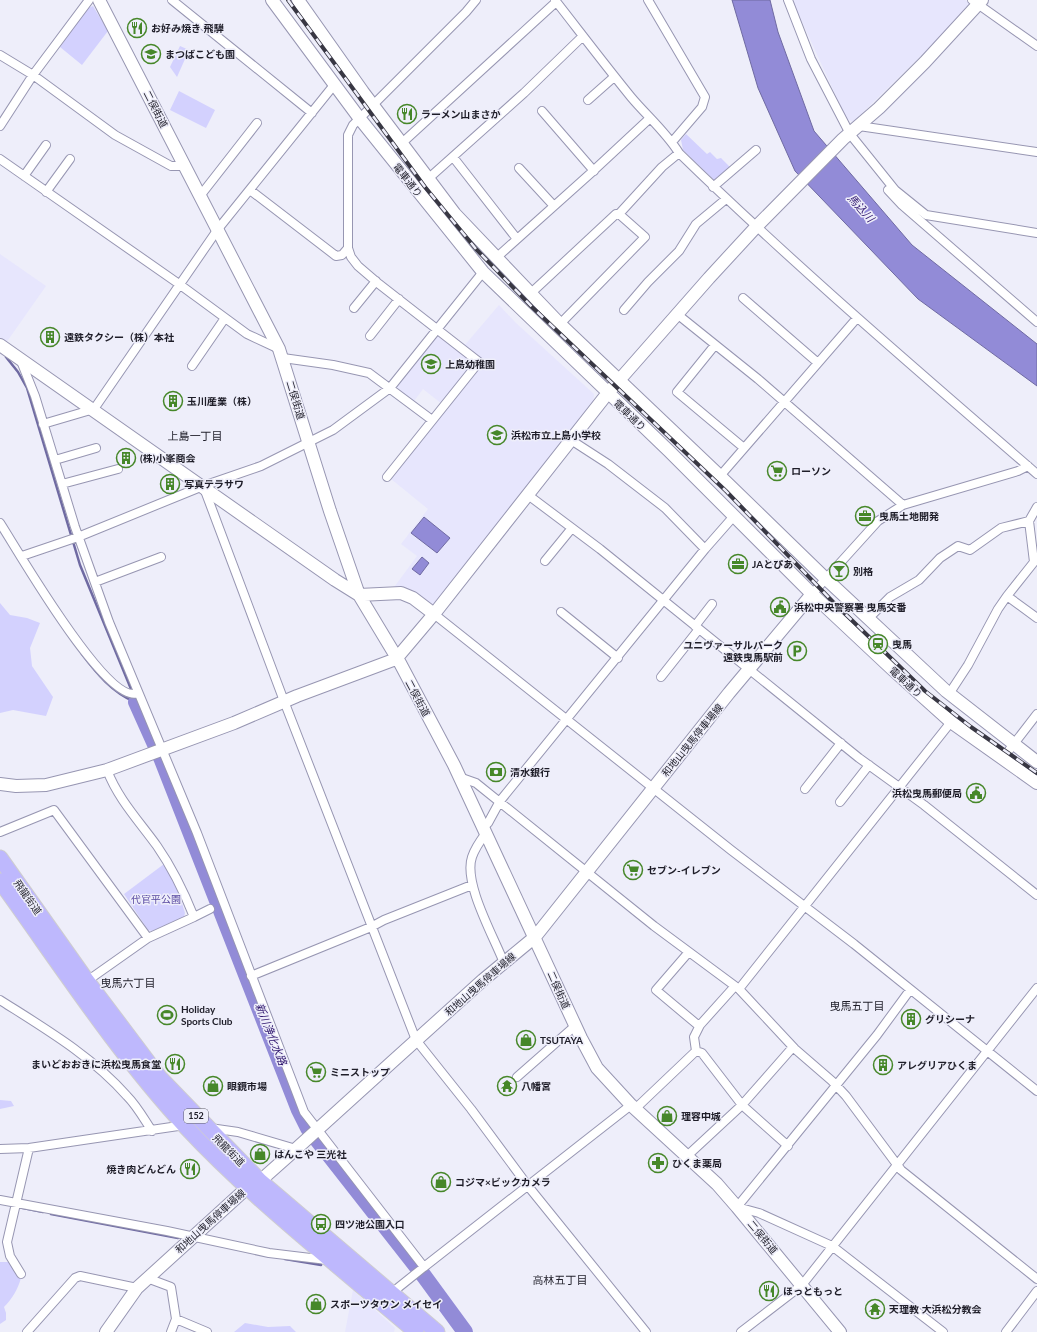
<svg xmlns="http://www.w3.org/2000/svg" width="1037" height="1332" font-family="Lato,'Noto Sans JP',sans-serif">
<style>
.built{fill:#e7e6fd}
.green{fill:#d3d1fe}
.water{fill:#928bd7;stroke:#6f6aa2}
.lines{fill:none;stroke-linecap:round;stroke-linejoin:round}
.stream{stroke:#6f6aa2;stroke-width:2.5}
.river{stroke:#928bd7;stroke-width:16}
.street-casing{stroke:#9796b2;stroke-width:10}
.secondary-casing{stroke:#9796b2;stroke-width:14}
.highway-casing{stroke:#cecdd0;stroke-width:17}
.street{stroke:#fff;stroke-width:8}
.secondary{stroke:#fff;stroke-width:12}
.highway{stroke:#beb8fd;stroke-width:15}
.rail-casing{stroke:#383743;stroke-width:4}
.rail{stroke:#eeeefa;stroke-width:2.5;stroke-dasharray:8;stroke-linecap:butt}
.labels{text-anchor:middle;stroke-width:3;stroke-linejoin:round;paint-order:stroke}
.shield{fill:#eeeefa;stroke:#5c5c67;stroke-width:1}
.shield-label{font-size:9px;font-weight:bold;fill:#1e1d28}
.poi-label{font-size:10px;font-weight:bold;fill:#1e1d28;stroke:#eeeefa;text-anchor:start}
.street-label{font-size:10px;fill:#1e1d28;stroke:#eeeefa}
.park-label{font-size:10px;fill:#5646a0;stroke:#eeeefa}
.water-label{font-size:11px;font-style:italic;fill:#2f166e;stroke:#eeeefa}
.neighbourhood-label{font-size:11px;fill:#1e1d28;stroke:#eeeefa}
</style>
<rect width="100%" height="100%" fill="#eeeefa"/>
<!-- built -->
<path class="built" d="M795 0H965L970 3 971 7 853 122 846 118 793 2Z
M0 254 46 286 6 343 0 339Z
M499 305 516 323 594 394 593 405 434 609 392 590 417 556 401 544 428 509 391 479 482 363 464 346Z
M438 334 475 363 442 404 423 389 414 401 396 387Z
M353 1290 395 1328 394 1332H345Z"/>
<!-- green -->
<path class="green" d="M93 6 108 31 82 65 60 47 88 8Z
M180 46 189 50 177 77 170 67Z
M179 91 215 110 206 128 170 110Z
M686 134 707 154 710 152 717 159 721 158 730 167 714 180 683 150 681 140Z
M0 603 10 615 27 618 40 623 30 648 32 666 53 697 46 716 13 710 0 713Z
M164 864 175 881 185 913 184 917 152 931 148 930 124 894Z
M0 1100 11 1101 14 1106 0 1109Z
M0 1262H9L21 1278C18 1289 12 1299 4 1307L6 1313V1320L0 1324Z
M245 1323 268 1327 290 1326 296 1332H234Z"/>
<!-- water -->
<path class="water" d="M732 0H770L778 32 814 131 912 245 1037 344V386L918 299 795 171 758 88Z
M424 517 450 538 437 553 411 533Z
M422 557 429 563 420 575 412 569Z"/>
<g class="lines">
<!-- stream -->
<path class="stream" d="M6 357 18 372 27 388 80 565 131 689
M82 654C97 674 112 692 135 702
M133 694 136 702
M18 1207 43 1212
M51 1214 178 1238
M285 1259 321 1265"/>
<!-- river -->
<path class="river" d="M136 702 162 760 299 1110 308 1128 424 1276 465 1332"/>
<!-- street casing -->
<g class="street-casing">
<path id="street" d="M172 0 312 113
M555 0C580 32 605 65 631 97 646 115 666 132 679 153 794 265 916 369 1037 474
M648 0 705 97 702 107 672 142
M788 0 811 59 850 134 895 190 926 215 1037 233
M972 0 1037 46
M0 55 33 75 115 135 171 166H185
M588 100 614 77
M542 111 594 171
M0 126 33 75 89 0
M859 126 1037 152
M402 143 556 2
M453 157 517 239
M0 159 179 284 247 334 279 349
M519 168 554 206
M24 176 46 145
M429 178 524 93 583 36
M713 187 756 150
M250 190 336 256 342 255 348 248
M888 190 902 205 1037 322
M46 192 70 159
M200 196 257 123
M496 258 592 172 649 119
M530 294 616 214H619L662 167 679 153
M743 298 818 363
M354 308 376 281
M624 310 648 282 679 251 696 224 726 199
M677 314 758 379 903 505
M560 324 645 237 619 214
M370 336 399 299
M715 345 677 392 744 448
M283 358 333 365 369 373 432 420
M21 361 35 396 75 527 109 622 197 833 304 1112 424 1267 631 1105
M192 366 225 318
M43 424 94 409 218 229 334 85
M571 440 608 464 665 508 705 549 734 516
M55 460 96 448
M720 476 857 318
M387 477 479 362 379 284 358 266 351 257 348 248V135L353 125 466 12 476 0
M62 484 118 469
M204 488 284 701 416 1040 471 1109 528 1186 646 1332
M528 495 600 549 859 758 924 805 1037 895
M0 523C17 549 107 707 138 693
M22 556 78 537 203 486 261 466 333 430 390 388 483 272
M545 561 572 528
M95 582 161 557
M812 594 878 521 903 505 1018 471 1028 466
M1007 596 1034 562 1029 521
M561 612 618 658
M434 614 731 850 854 944 1037 1091
M873 614 890 597 919 580 940 558 958 546 970 550 1001 528 1029 521 1037 507
M695 626 712 604
M661 677 699 629
M949 694 968 665 998 609 1007 596 1037 618
M1003 758 1037 714
M459 777 476 783 654 926 739 989 795 1049 832 1081 846 1096 901 1170 1037 1279
M805 789 841 743
M840 802 869 765
M484 827 488 823 500 801 705 549
M0 832 54 810 148 938
M486 833C480 841 475 848 472 857 463 883 494 937 504 963
M194 917 210 909
M688 953 656 990 699 1026
M251 976 371 927 384 920 472 885
M87 981 148 938 194 917C184 892 173 869 157 846 139 821 118 799 107 770
M739 989 951 722
M910 990 877 1035 737 1207 759 1213 832 1246 943 1332
M0 1000C44 1028 92 1056 127 1096 137 1106 144 1119 152 1131
M696 1051 702 1053 742 1105 788 1146
M517 1077 575 1026
M635 1109 696 1051 694 1037 700 1025 735 986
M210 1128 238 1132 296 1149
M0 1149 29 1148 185 1125
M687 1156 742 1105 793 1047
M0 1200 167 1231 269 1253 327 1260
M21 1274 10 1256 7 1242 29 1148
M147 1278 171 1287 176 1319 171 1332
M389 1295 424 1267
M176 1319 207 1332
M27 1332 75 1278 80 1276 137 1288
M741 1332 802 1285 1037 988
M1006 1332 1037 1291"/>
</g>
<!-- secondary casing -->
<g class="secondary-casing">
<path id="secondary" d="M99 0 279 349 330 511 359 595 400 663 454 765 581 1038 597 1068 631 1105 717 1184 737 1207 840 1332
M272 0 360 119 483 272 669 451 812 594 892 669 951 722 1037 783
M298 0 363 92 455 214 558 322 720 476 825 578 946 691 1037 762
M0 345 335 580 359 595 401 593 413 598 434 614
M0 784 16 786 46 785 107 770 234 723 297 696 396 659 434 614 607 394 709 278 756 227 843 139 879 108 925 62 982 0
M106 1332 137 1288 248 1187 260 1181 296 1149 392 1062 483 980 535 937 729 693 812 594"/>
</g>
<!-- highway casing -->
<g class="highway-casing">
<path id="highway" d="M0 858 87 981 160 1078 260 1181 437 1332
M0 881C60 964 116 1051 185 1126 255 1201 338 1265 416 1332"/>
</g>
<!-- street -->
<use href="#street" class="street"/>
<!-- secondary -->
<use href="#secondary" class="secondary"/>
<!-- highway -->
<use href="#highway" class="highway"/>
<!-- rail casing -->
<g class="rail-casing">
<path id="rail" d="M288 0 425 187 476 249 532 307 726 491 834 603 925 691 971 727 1037 773"/>
</g>
<!-- rail -->
<use href="#rail" class="rail"/>
</g>
<!-- icons -->
<defs>
<g id="restaurant-ring" transform="scale(1)"><circle r="9.5" fill="#eeeefa" stroke="#468729" stroke-width="1.5"/><path d="M-5-6h1v4h1v-4h1v4h1v-4h1v5L-1.5 .5V6h-2V.5L-5-1ZM5-6V6H3V1.5H1.5Q1.5-4 5-6Z" fill="#468729"/></g>
<g id="school-ring" transform="scale(1)"><circle r="9.5" fill="#eeeefa" stroke="#468729" stroke-width="1.5"/><path d="M0-5L7-2L0 1L-7-2ZM-4 1L0 2.5L4 1V4Q0 6-4 4Z" fill="#468729"/></g>
<g id="building-ring" transform="scale(1)"><circle r="9.5" fill="#eeeefa" stroke="#468729" stroke-width="1.5"/><path d="M-4-6H4V6H1V3H-1V6H-4ZM-2.5-4.3h1.7v1.8h-1.7ZM.8-4.3h1.7v1.8H.8ZM-2.5-1h1.7V.8h-1.7ZM.8-1h1.7V.8H.8Z" fill="#468729"/></g>
<g id="supermarket-ring" transform="scale(1)"><circle r="9.5" fill="#eeeefa" stroke="#468729" stroke-width="1.5"/><path d="M-6-5.5h2.5l.6 2H6L4.5 2H-2.5L-4.4-4H-6ZM-1.5 3.2a1.3 1.3 0 1 0 .1 0ZM3 3.2a1.3 1.3 0 1 0 .1 0Z" fill="#468729"/></g>
<g id="office-ring" transform="scale(1)"><circle r="9.5" fill="#eeeefa" stroke="#468729" stroke-width="1.5"/><path d="M-6-3h4V-5.5h4V-3h4V5H-6ZM-1-4.5V-3h2v-1.5ZM-6 0V1H6V0Z" fill="#468729"/></g>
<g id="bar-ring" transform="scale(1)"><circle r="9.5" fill="#eeeefa" stroke="#468729" stroke-width="1.5"/><path d="M-6-5H6L.8 .8V4.5H3.5V6h-7V4.5H-.8V.8Z" fill="#468729"/></g>
<g id="civic-ring" transform="scale(1)"><circle r="9.5" fill="#eeeefa" stroke="#468729" stroke-width="1.5"/><path d="M-.6-6.5H3V-4.5H.6V-3L4-1V1h2V6H-6V1h2V-1L-.6-3ZM-1.2 2.5V6h2.4V2.5Z" fill="#468729"/></g>
<g id="station-ring" transform="scale(1)"><circle r="9.5" fill="#eeeefa" stroke="#468729" stroke-width="1.5"/><path d="M-3-6H3Q5-6 5-4V2Q5 4 3 4L4.5 6H3L1.5 4h-3L-3 6H-4.5L-3 4Q-5 4-5 2V-4Q-5-6-3-6ZM-3.5-4v3h7v-3ZM-3.5 1v1.5H-2V1ZM2 1v1.5H3.5V1Z" fill="#468729"/></g>
<g id="parking-ring" transform="scale(1)"><circle r="9.5" fill="#eeeefa" stroke="#468729" stroke-width="1.5"/><path d="M-3.5-5.5H1a3.5 3.5 0 0 1 0 7H-1V5.5H-3.5ZM-1-3.4V-.6H.8a1.4 1.4 0 0 0 0-2.8Z" fill="#468729"/></g>
<g id="bank-ring" transform="scale(1)"><circle r="9.5" fill="#eeeefa" stroke="#468729" stroke-width="1.5"/><path d="M-6-4H6V4H-6ZM0-2.3a2.3 2.3 0 1 0 0 4.6a2.3 2.3 0 1 0 0-4.6Z" fill="#468729"/></g>
<g id="stadium-ring" transform="scale(1)"><circle r="9.5" fill="#eeeefa" stroke="#468729" stroke-width="1.5"/><path d="M0-5a6.5 5 0 1 0 0 10a6.5 5 0 1 0 0-10ZM-3.5-1.8h7v3.6h-7Z" fill="#468729"/></g>
<g id="shop-ring" transform="scale(1)"><circle r="9.5" fill="#eeeefa" stroke="#468729" stroke-width="1.5"/><path d="M-5-2.5h2.3a2.7 3.5 0 0 1 5.4 0H5L5.5 6h-11ZM-1.5-2.5h3a1.5 2.3 0 0 0-3 0Z" fill="#468729"/></g>
<g id="temple-ring" transform="scale(1)"><circle r="9.5" fill="#eeeefa" stroke="#468729" stroke-width="1.5"/><path d="M0-6L5-2H3V0L6.5 2.5H4V6H1.5V3h-3V6H-4V2.5H-6.5L-3 0V-2H-5Z" fill="#468729"/></g>
<g id="pharmacy-ring" transform="scale(1)"><circle r="9.5" fill="#eeeefa" stroke="#468729" stroke-width="1.5"/><path d="M-2-6h4v4h4v4h-4v4h-4v-4h-4v-4h4Z" fill="#468729"/></g>
<g id="bus-ring" transform="scale(1)"><circle r="9.5" fill="#eeeefa" stroke="#468729" stroke-width="1.5"/><path d="M-5-6H5V4H4V6H2V4H-2V6H-4V4H-5ZM-3.5-4V0h7V-4ZM-3.5 1.2v1.5H-2V1.2ZM2 1.2v1.5H3.5V1.2Z" fill="#468729"/></g>
</defs>
<g fill-rule="evenodd">
<use href="#restaurant-ring" x="137" y="28"/>
<use href="#school-ring" x="151" y="54"/>
<use href="#restaurant-ring" x="407" y="114"/>
<use href="#building-ring" x="50" y="337"/>
<use href="#school-ring" x="431" y="364"/>
<use href="#building-ring" x="173" y="401"/>
<use href="#school-ring" x="497" y="435"/>
<use href="#building-ring" x="126" y="458"/>
<use href="#supermarket-ring" x="777" y="471"/>
<use href="#building-ring" x="170" y="484"/>
<use href="#office-ring" x="865" y="516"/>
<use href="#office-ring" x="738" y="564"/>
<use href="#bar-ring" x="839" y="571"/>
<use href="#civic-ring" x="780" y="607"/>
<use href="#station-ring" x="878" y="644"/>
<use href="#parking-ring" x="797" y="651"/>
<use href="#bank-ring" x="496" y="772"/>
<use href="#civic-ring" x="976" y="793"/>
<use href="#supermarket-ring" x="633" y="870"/>
<use href="#stadium-ring" x="167" y="1015"/>
<use href="#building-ring" x="911" y="1019"/>
<use href="#shop-ring" x="526" y="1040"/>
<use href="#restaurant-ring" x="175" y="1064"/>
<use href="#building-ring" x="883" y="1065"/>
<use href="#supermarket-ring" x="316" y="1072"/>
<use href="#shop-ring" x="213" y="1086"/>
<use href="#temple-ring" x="507" y="1086"/>
<use href="#shop-ring" x="667" y="1116"/>
<use href="#shop-ring" x="260" y="1154"/>
<use href="#pharmacy-ring" x="658" y="1163"/>
<use href="#restaurant-ring" x="190" y="1169"/>
<use href="#shop-ring" x="441" y="1182"/>
<use href="#bus-ring" x="321" y="1224"/>
<use href="#restaurant-ring" x="769" y="1291"/>
<use href="#shop-ring" x="316" y="1304"/>
<use href="#temple-ring" x="875" y="1309"/>
</g>
<g class="labels">
<!-- shield labels -->
<rect class="shield" x="184" y="1109" width="24" height="14" rx="3"/>
<g class="shield-label">
<text x="196" y="1119">152</text>
</g>
<!-- poi labels -->
<g class="poi-label">
<text x="151" y="32">お好み焼き 飛騨</text>
<text x="165" y="58">まつばこども園</text>
<text x="421" y="118">ラーメン山まさか</text>
<text x="64" y="341">遠鉄タクシー（株）本社</text>
<text x="445" y="368">上島幼稚園</text>
<text x="187" y="405">玉川産業（株）</text>
<text x="511" y="439">浜松市立上島小学校</text>
<text x="140" y="462">(株)小峯商会</text>
<text x="791" y="475">ローソン</text>
<text x="184" y="488">写真テラサワ</text>
<text x="879" y="520">曳馬土地開発</text>
<text x="752" y="568">JAとぴあ</text>
<text x="853" y="575">別格</text>
<text x="794" y="611">浜松中央警察署 曳馬交番</text>
<text x="892" y="648">曳馬</text>
<text x="783" y="649" text-anchor="end">ユニヴァーサルパーク<tspan x="783" dy="12">遠鉄曳馬駅前</tspan></text>
<text x="510" y="776">清水銀行</text>
<text x="962" y="797" text-anchor="end">浜松曳馬郵便局</text>
<text x="647" y="874">セブン-イレブン</text>
<text x="181" y="1013">Holiday<tspan x="181" dy="12">Sports Club</tspan></text>
<text x="925" y="1023">グリシーナ</text>
<text x="540" y="1044">TSUTAYA</text>
<text x="161" y="1068" text-anchor="end">まいどおおきに浜松曳馬食堂</text>
<text x="897" y="1069">アレグリアひくま</text>
<text x="330" y="1076">ミニストップ</text>
<text x="227" y="1090">眼鏡市場</text>
<text x="521" y="1090">八幡宮</text>
<text x="681" y="1120">理容中城</text>
<text x="274" y="1158">はんこや 三光社</text>
<text x="672" y="1167">ひくま薬局</text>
<text x="176" y="1173" text-anchor="end">焼き肉どんどん</text>
<text x="455" y="1186">コジマ×ビックカメラ</text>
<text x="335" y="1228">四ツ池公園入口</text>
<text x="783" y="1295">ほっともっと</text>
<text x="330" y="1308">スポーツタウン メイセイ</text>
<text x="889" y="1313">天理教 大浜松分教会</text>
</g>
<!-- street labels -->
<g class="street-label">
<text transform="translate(156 109) rotate(63)" y="4">二俣街道</text>
<text transform="translate(408 180) rotate(52)" y="4">電車通り</text>
<text transform="translate(296 400) rotate(73)" y="4">二俣街道</text>
<text transform="translate(630 415) rotate(43)" y="4">電車通り</text>
<text transform="translate(906 682) rotate(42)" y="4">電車通り</text>
<text transform="translate(418 698) rotate(62)" y="4">二俣街道</text>
<text transform="translate(692 740) rotate(-51)" y="4">和地山曳馬停車場線</text>
<text transform="translate(28 897) rotate(55)" y="4">飛龍街道</text>
<text transform="translate(480 984) rotate(-41)" y="4">和地山曳馬停車場線</text>
<text transform="translate(559 990) rotate(66)" y="4">二俣街道</text>
<text transform="translate(229 1150) rotate(45)" y="4">飛龍街道</text>
<text transform="translate(210 1221) rotate(-42)" y="4">和地山曳馬停車場線</text>
<text transform="translate(763 1237) rotate(50)" y="4">二俣街道</text>
</g>
<!-- park labels -->
<g class="park-label">
<text x="156" y="903">代官平公園</text>
</g>
<!-- water labels -->
<g class="water-label">
<text transform="translate(861 208) rotate(48)" y="4">馬込川</text>
<text transform="translate(271 1034) rotate(68)" y="4">新川浄化水路</text>
</g>
<!-- neighbourhood labels -->
<g class="neighbourhood-label">
<text x="195" y="440">上島一丁目</text>
<text x="128" y="987">曳馬六丁目</text>
<text x="857" y="1010">曳馬五丁目</text>
<text x="560" y="1284">高林五丁目</text>
</g>
</g>
</svg>
